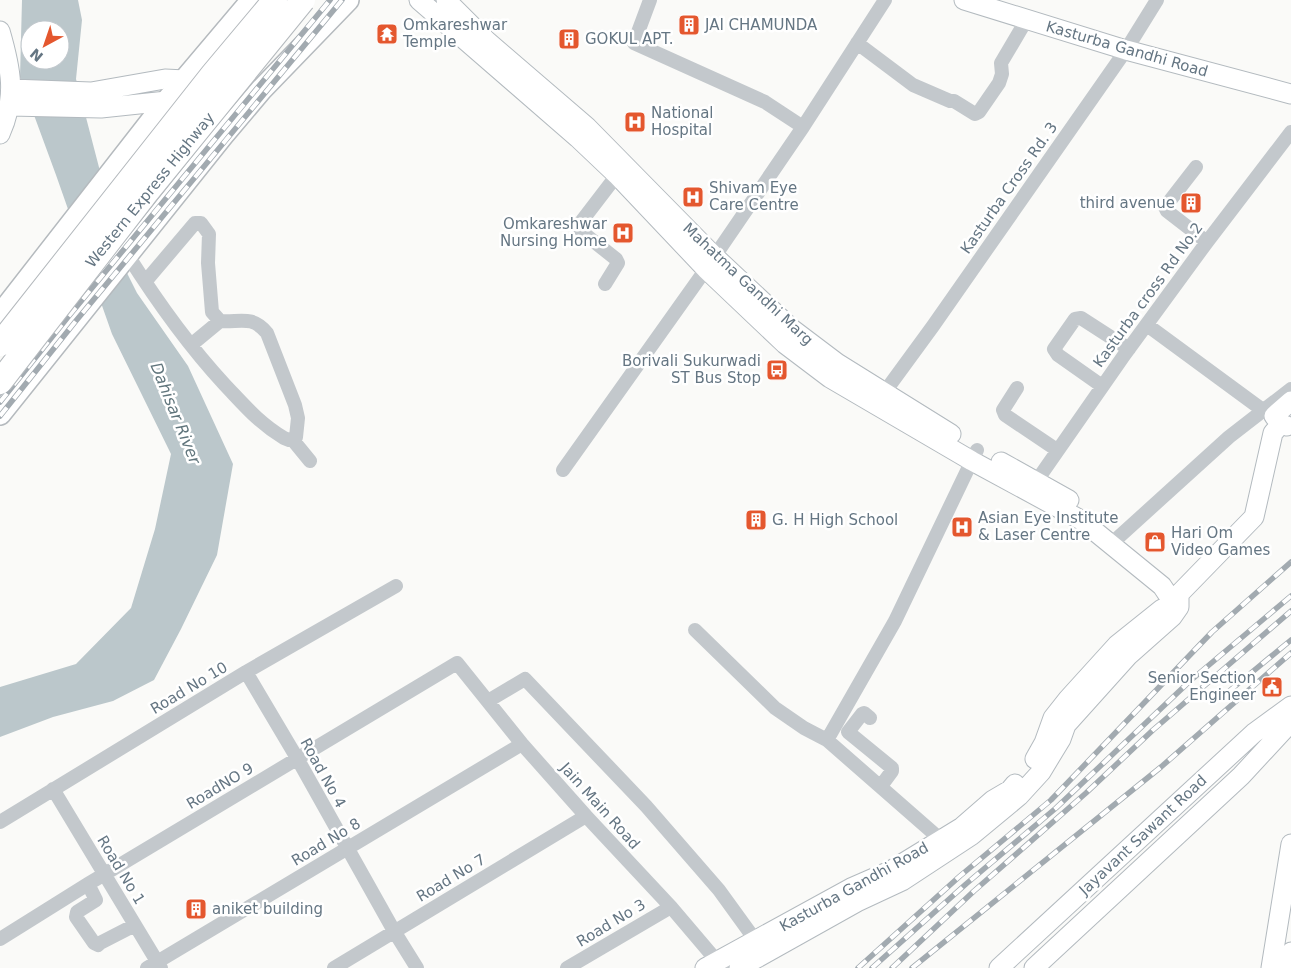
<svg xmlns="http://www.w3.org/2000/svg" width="1291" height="968" font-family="'DejaVu Sans',sans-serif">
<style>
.water{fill:#bbc7cb;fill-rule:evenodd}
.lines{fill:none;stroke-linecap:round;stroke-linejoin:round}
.secondary-casing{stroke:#b3babf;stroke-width:21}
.primary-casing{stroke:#b5babe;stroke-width:24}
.street{stroke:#c3c8cc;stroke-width:14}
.secondary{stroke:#fff;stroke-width:19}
.primary{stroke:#fff;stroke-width:21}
.rail-casing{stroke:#a2aab0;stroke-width:5.5}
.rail{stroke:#fff;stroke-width:4;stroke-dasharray:11;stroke-linecap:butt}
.highway-bridge-casing{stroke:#b4b9bd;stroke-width:26;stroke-linecap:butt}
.highway-bridge{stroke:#fff;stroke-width:24}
.labels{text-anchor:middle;stroke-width:5;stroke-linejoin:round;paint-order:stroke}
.poi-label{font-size:15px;fill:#657683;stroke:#fff;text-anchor:start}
.street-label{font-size:15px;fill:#657683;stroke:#fff}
.water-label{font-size:16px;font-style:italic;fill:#60757c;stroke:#fff}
</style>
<rect width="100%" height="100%" fill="#fafaf8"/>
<!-- water -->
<path class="water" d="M22 0H78L82 20 76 79 126 271 137 293 188 366 233 464 217 555 181 629 154 680 113 701 53 717 0 737V687L76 664 131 608 155 529 171 454 112 334 56 175 20 77ZM30 30H60V60H30Z"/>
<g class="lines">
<!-- secondary casing -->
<g class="secondary-casing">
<path id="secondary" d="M419 0 578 138 617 175 706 269 785 344 830 378 972 461 1081 520 1162 586 1168 595
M446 0 487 41 587 127 714 256 792 329 837 363 951 434
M964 0 1126 50 1291 94
M0 31C11 69 17 96 0 134
M11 89 91 92 165 79 185 80 195 87
M10 106 101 108 167 101 176 108
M1287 426 1281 424 1274 416 1291 401
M1001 462 1069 500
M1035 759 1044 743 1053 718 1068 699 1117 645 1162 609
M705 968 851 888 890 871 962 827 993 800 1010 790 1015 784
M739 968 857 902 902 881 972 835 1019 796 1041 772 1061 739 1066 725 1128 656 1172 617 1179 607V594L1254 517 1273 433 1281 424
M999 968 1254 733 1291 706
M1034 968 1241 776 1291 722
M1271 968 1291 844
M1288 968 1291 952"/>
</g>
<!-- primary casing -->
<g class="primary-casing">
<path id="primary" d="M0 315 170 97 252 0
M0 414 223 135 261 90 348 0"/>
</g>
<!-- street -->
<path class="street" d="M650 0 634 43 765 102 803 127
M857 43 913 85 950 101H954L975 114 979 112 999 83 1002 74 1001 63 1027 19
M1196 167 1165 207 1167 211 1207 242
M127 254C156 300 188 345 225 385 245 406 259 423 284 438L289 440 296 437 298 418 295 405 267 333C252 314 238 323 220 321L212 312 208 263 209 234 201 223H195L145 282
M605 284 618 263 616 259 582 232 579 227 581 222 617 175
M1147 325 1264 411 1271 415
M191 345 220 321
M1102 386 1058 355 1054 349 1075 319 1081 318 1129 349
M1017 388 1003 410 1005 415 1057 450
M880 400 884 393 933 326 1126 50 1157 0
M292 439 310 461
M563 470 706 269 803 127 885 0
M1031 489 1125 354 1207 242 1291 132
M1111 544 1229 437 1291 389
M695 630 775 708 804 728 827 740
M246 672 297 758 394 931 417 968
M488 701 525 679 646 806 719 890 761 948
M870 718 864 713 862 714 848 732 892 768V771L881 786
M53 789 161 968
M0 822 246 672 396 586
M947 845 827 740 895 621 977 450
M88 884 96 900 77 912 76 917 94 943 98 945 100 943 135 925
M0 939 88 884 457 663 522 744 586 816 671 907 722 967
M147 968 522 744
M334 968 586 816
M567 968 671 907"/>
<!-- secondary -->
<use href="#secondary" class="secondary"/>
<!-- primary -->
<use href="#primary" class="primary"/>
<!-- rail casing -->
<g class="rail-casing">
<path id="rail" d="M0 402 68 317 330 0
M0 416 75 322 342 0
M1228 692 1291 640
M858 968 960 876 1051 800 1212 632 1291 562
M872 968 966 884 1056 808 1190 681 1291 596
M892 968 974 891 1086 793 1153 730 1291 611
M912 968 1161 767 1291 653"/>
</g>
<!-- rail -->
<use href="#rail" class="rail"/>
<!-- highway-bridge casing -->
<g class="highway-bridge-casing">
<path id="highway-bridge" d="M0 344 213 74 275 0
M0 382 147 192 303 0"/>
</g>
<!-- highway-bridge -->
<use href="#highway-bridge" class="highway-bridge"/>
</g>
<!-- icons -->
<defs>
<g id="building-square" transform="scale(1.125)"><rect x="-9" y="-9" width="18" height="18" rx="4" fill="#e4572e" stroke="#fff"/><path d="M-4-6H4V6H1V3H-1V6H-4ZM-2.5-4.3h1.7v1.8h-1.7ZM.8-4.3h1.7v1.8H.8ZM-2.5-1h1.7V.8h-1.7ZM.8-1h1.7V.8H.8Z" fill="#fff"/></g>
<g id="temple-square" transform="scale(1.125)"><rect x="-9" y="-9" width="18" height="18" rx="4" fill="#e4572e" stroke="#fff"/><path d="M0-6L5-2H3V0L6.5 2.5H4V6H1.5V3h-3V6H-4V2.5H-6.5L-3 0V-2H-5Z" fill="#fff"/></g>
<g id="hospital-square" transform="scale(1.125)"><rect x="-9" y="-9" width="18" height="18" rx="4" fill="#e4572e" stroke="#fff"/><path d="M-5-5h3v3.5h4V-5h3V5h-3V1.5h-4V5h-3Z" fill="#fff"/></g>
<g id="bus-square" transform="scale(1.125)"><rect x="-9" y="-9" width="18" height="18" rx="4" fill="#e4572e" stroke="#fff"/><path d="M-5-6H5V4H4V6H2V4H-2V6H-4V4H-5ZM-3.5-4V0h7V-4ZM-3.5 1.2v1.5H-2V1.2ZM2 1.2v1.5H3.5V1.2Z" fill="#fff"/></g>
<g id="shop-square" transform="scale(1.125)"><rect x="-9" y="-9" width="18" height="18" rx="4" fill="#e4572e" stroke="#fff"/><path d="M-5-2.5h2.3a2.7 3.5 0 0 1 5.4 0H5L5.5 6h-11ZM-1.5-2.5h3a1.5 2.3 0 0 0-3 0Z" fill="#fff"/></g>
<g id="civic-square" transform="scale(1.125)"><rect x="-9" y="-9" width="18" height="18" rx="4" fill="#e4572e" stroke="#fff"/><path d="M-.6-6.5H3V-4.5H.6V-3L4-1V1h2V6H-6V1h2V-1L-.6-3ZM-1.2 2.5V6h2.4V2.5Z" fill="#fff"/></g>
</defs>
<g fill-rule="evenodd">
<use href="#building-square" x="689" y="25"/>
<use href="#temple-square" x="387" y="34"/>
<use href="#building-square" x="569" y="39"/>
<use href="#hospital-square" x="635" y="122"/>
<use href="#hospital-square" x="693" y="197"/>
<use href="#building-square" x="1191" y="203"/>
<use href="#hospital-square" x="623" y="233"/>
<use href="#bus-square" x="777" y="370"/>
<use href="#building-square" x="756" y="520"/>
<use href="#hospital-square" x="962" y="527"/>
<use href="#shop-square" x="1155" y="542"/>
<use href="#civic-square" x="1272" y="687"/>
<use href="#building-square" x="196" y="909"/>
</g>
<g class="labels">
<!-- poi labels -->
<g class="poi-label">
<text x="403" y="30">Omkareshwar<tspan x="403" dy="17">Temple</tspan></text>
<text x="705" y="30">JAI CHAMUNDA</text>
<text x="585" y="44">GOKUL APT.</text>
<text x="651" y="118">National<tspan x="651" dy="17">Hospital</tspan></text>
<text x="709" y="193">Shivam Eye<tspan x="709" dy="17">Care Centre</tspan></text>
<text x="1175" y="208" text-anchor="end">third avenue</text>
<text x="607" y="229" text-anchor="end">Omkareshwar<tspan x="607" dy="17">Nursing Home</tspan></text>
<text x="761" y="366" text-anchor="end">Borivali Sukurwadi<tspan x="761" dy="17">ST Bus Stop</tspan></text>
<text x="978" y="523">Asian Eye Institute<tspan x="978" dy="17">&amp; Laser Centre</tspan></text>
<text x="772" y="525">G. H High School</text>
<text x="1171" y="538">Hari Om<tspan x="1171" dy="17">Video Games</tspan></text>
<text x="1256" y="683" text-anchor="end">Senior Section<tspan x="1256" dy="17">Engineer</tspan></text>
<text x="212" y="914">aniket building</text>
</g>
<!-- street labels -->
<g class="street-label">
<text transform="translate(1127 49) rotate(16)" y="5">Kasturba Gandhi Road</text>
<text transform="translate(1009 188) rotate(-55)" y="5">Kasturba Cross Rd. 3</text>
<text transform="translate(150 190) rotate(-51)" y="5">Western Express Highway</text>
<text transform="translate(748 284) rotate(43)" y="5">Mahatma Gandhi Marg</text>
<text transform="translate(1148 295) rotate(-54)" y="5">Kasturba cross Rd No.2</text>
<text transform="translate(189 688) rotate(-31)" y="5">Road No 10</text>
<text transform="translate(323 773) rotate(61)" y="5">Road No 4</text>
<text transform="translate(220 786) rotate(-31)" y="5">RoadNO 9</text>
<text transform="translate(600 806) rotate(48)" y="5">Jain Main Road</text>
<text transform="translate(1143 835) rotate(-43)" y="5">Jayavant Sawant Road</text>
<text transform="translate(326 842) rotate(-31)" y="5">Road No 8</text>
<text transform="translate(121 870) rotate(59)" y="5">Road No 1</text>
<text transform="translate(451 878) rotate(-31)" y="5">Road No 7</text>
<text transform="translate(854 887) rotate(-29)" y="5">Kasturba Gandhi Road</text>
<text transform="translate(611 923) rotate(-31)" y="5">Road No 3</text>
</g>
<!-- water labels -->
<g class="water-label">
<text transform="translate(176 413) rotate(68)" y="6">Dahisar River</text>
</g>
</g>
<!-- north arrow -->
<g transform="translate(45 45) rotate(220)"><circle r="24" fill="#ffffff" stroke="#c1c8cd"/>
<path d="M0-4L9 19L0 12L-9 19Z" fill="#e4572e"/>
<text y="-8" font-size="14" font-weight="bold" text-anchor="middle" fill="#657683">N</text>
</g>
</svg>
